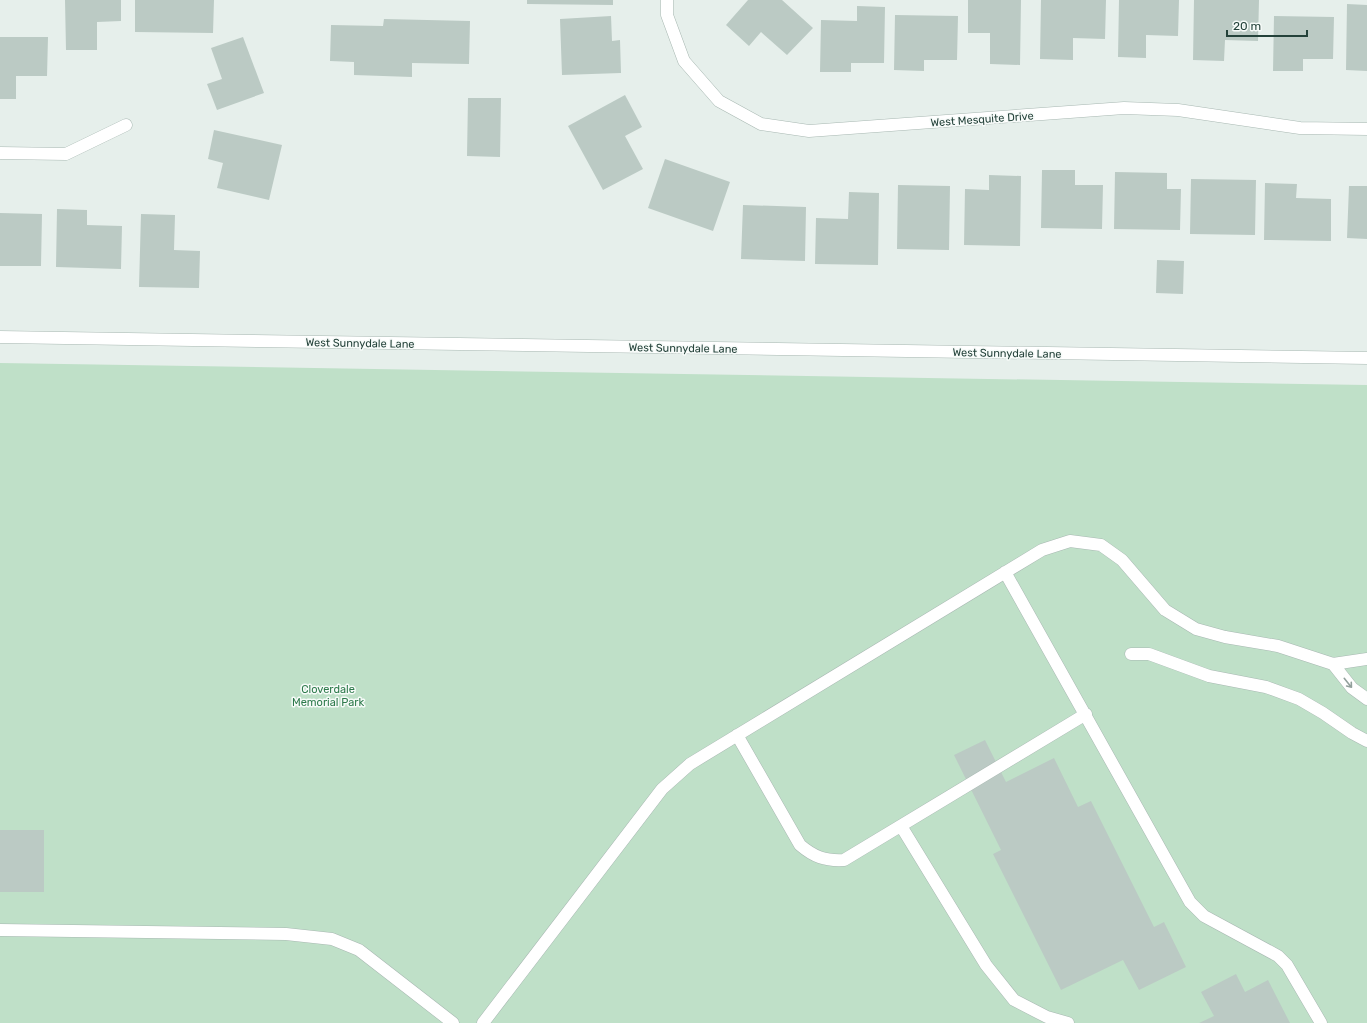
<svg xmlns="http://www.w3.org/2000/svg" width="1367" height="1023" font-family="Rubik,sans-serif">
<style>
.green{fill:#bfe0c8}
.building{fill:#bbcac4}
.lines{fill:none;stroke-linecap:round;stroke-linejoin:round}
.minor-casing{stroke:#a8b8b2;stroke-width:13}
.minor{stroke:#fff;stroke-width:12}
.oneway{stroke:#92a09c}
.labels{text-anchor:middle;stroke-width:3;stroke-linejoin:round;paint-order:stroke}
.street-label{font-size:11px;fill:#24423a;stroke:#f7fbf9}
.park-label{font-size:11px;fill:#2d7a4b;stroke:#f7fbf9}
</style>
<rect width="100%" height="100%" fill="#e6efeb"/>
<!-- green -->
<path class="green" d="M0 363 1367 385V1023H0Z"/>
<!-- building -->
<path class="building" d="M65 0H121V21L97 22V50H66Z
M135 0H214L213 33 135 32Z
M527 0H613V5L527 4Z
M748 0H782L813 28 787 55 761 32 749 46 726 25Z
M968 0H1021L1020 65 990 64V33H968Z
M1041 0H1106L1105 39 1073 38V60L1040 59Z
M1119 0H1179L1178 36 1146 35V58L1118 57Z
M1194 0H1259L1258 41 1225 40 1224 61 1193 60Z
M1347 4 1367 5V71L1346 70Z
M857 6 885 7 884 63H851V72H820L821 20 857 21Z
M895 15 958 16 957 60H924V71L894 70Z
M611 16 612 41 620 40 621 73 562 75 560 19Z
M1274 16 1334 17 1333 59H1303V71H1273Z
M384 19 470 21 469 64 412 63V77L354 75V62L330 61 331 25 383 26Z
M0 37H48L47 76H16V99H0Z
M243 37 264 93 217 110 207 84 222 79 211 48Z
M625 95 642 127 625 136 643 169 603 190 568 126Z
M468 98H501L500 157 467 156Z
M214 130 282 145 269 200 217 188 223 163 208 159Z
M665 159 730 182 713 231 648 208Z
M1042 170H1075V185H1103L1102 229 1041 228Z
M1115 172 1167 173V189H1181L1180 230 1114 229Z
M989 175 1021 176 1020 246 964 245 965 189 989 190Z
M1191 179 1256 180 1255 235 1190 234Z
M1265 183 1297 184 1296 198 1331 199V241L1264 240Z
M898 185 950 186 949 250 897 249Z
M1349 186H1367V239L1347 238Z
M849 192 879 193 878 265 815 264 816 218 848 219Z
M743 205 806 207 805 261 741 259Z
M57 209 87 210V225L122 226 121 269 56 267Z
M0 213 42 214 41 266H0Z
M141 214 175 215 174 250 200 251 199 288 139 287Z
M1157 260 1184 261 1183 294 1156 293Z
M985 740 1006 782 1054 758 1078 807 1091 801 1154 927 1164 922 1186 967 1139 990 1123 960 1061 990 993 854 1001 850 954 755Z
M0 830H44V892H0Z
M1236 974 1245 992 1268 980 1290 1023H1199L1214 1016 1201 992Z"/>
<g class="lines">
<!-- minor casing -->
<g class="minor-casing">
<path id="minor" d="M667 0V15L684 61 719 101 761 124 809 131 1124 108 1178 110 1300 128 1367 129
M0 153 66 154 126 125
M0 337 1367 358
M1005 572 1190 902 1204 916 1278 956 1287 965 1321 1023
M1131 654H1149L1209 676 1266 687 1299 699 1323 713 1352 733 1367 741
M1333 664 1352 688 1367 699
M737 735 800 845C814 857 825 861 844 860L1086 714
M901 826 986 965 1014 1000 1047 1017 1068 1023
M0 930 286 934 332 939 359 950 453 1023
M483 1023 662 789 690 764 1042 550 1070 541 1101 545 1122 560 1165 610 1196 629 1225 637 1278 646 1333 664 1367 659"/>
</g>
<!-- minor -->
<use href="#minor" class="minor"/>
</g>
<!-- one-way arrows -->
<defs><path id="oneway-shaft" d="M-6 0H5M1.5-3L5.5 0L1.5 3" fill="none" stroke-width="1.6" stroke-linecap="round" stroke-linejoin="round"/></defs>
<use class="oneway" href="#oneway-shaft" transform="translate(1348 683) rotate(51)"/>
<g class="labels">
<!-- street labels -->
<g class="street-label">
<text transform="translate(982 119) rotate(-4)" y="4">West Mesquite Drive</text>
<text transform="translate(360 343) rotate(1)" y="4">West Sunnydale Lane</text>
<text transform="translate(683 348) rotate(1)" y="4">West Sunnydale Lane</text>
<text transform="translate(1007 353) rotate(1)" y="4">West Sunnydale Lane</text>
</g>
<!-- park labels -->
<g class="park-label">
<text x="328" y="693">Cloverdale<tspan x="328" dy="13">Memorial Park</tspan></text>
</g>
</g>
<!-- scale -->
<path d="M1227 30v6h80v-6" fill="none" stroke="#24423a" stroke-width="2"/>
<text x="1233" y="30" font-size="12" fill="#24423a" stroke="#f7fbf9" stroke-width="3" paint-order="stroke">20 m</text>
</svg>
